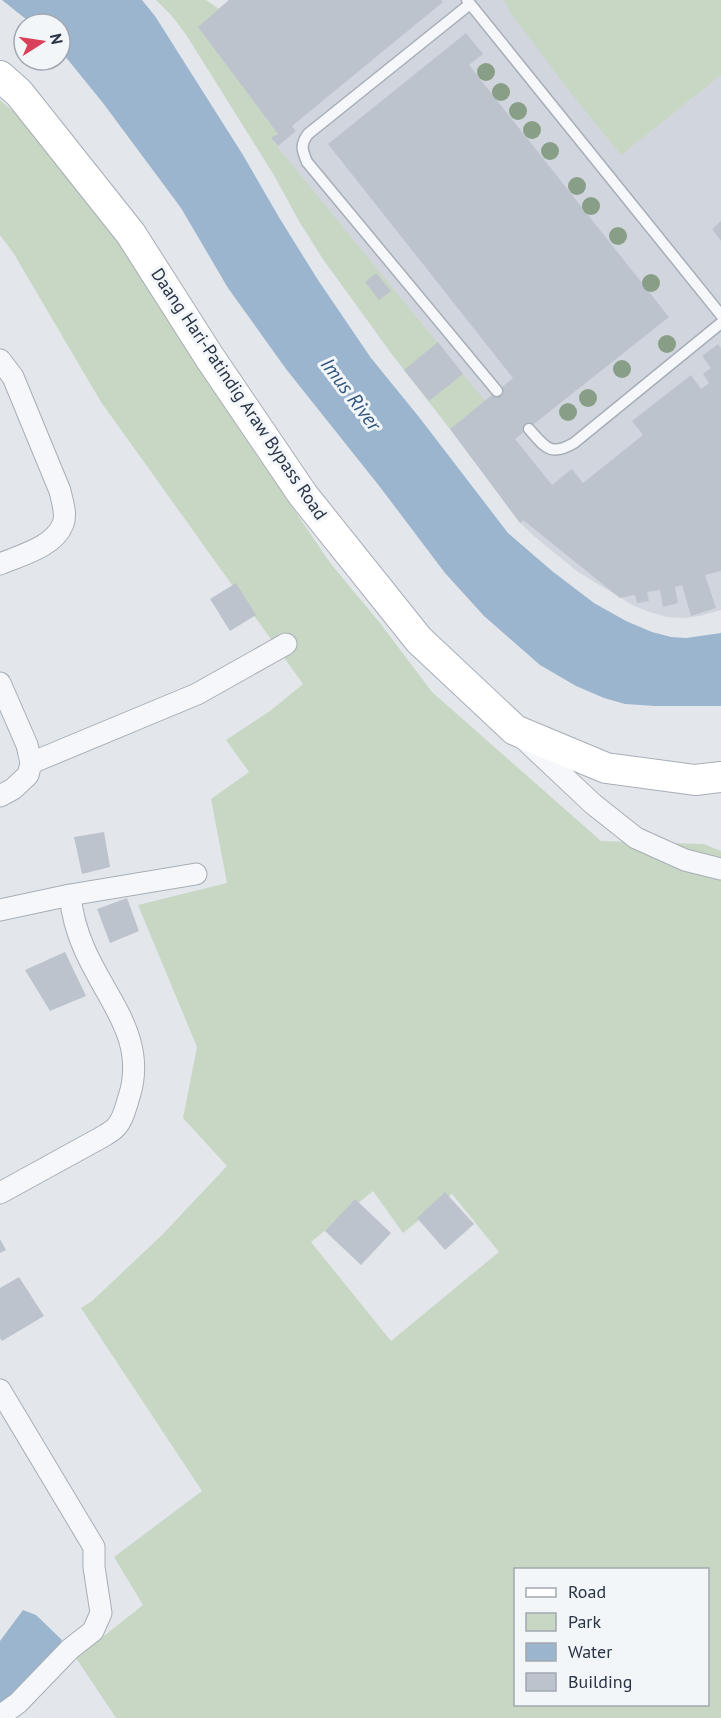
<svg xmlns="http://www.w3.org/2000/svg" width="721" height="1718" font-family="'PT Sans',sans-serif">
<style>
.built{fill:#d1d6de}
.green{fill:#c8d7c3;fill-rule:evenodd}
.water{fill:#9cb5ce}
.building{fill:#bcc3cc}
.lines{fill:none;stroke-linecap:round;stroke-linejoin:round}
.service-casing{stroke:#a7aeb7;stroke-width:13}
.minor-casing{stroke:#a7aeb7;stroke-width:23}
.secondary-casing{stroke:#a7aeb7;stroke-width:32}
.service{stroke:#f6f7fa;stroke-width:10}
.minor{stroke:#f6f7fa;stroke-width:21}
.secondary{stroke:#fff;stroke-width:30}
.tree{fill:#899e87}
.labels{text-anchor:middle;stroke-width:6;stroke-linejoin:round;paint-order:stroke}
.street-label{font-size:18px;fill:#293446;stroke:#f3f6f9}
.water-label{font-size:20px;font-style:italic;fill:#30547d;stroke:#f3f6f9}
</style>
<rect width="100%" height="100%" fill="#e3e7ec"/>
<!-- built -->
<path class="built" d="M229 0H721V610L700 616 683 618 667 617 650 612 634 606 578 572 535 537 520 523 450 429 394 357 323 259 299 221 274 175 187 36Z"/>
<!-- green -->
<path class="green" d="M156 0H206L219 9 198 27 278 134 271 139 485 401 450 429 394 357 323 259 299 221 274 175 187 36 172 16Z
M504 0H721V75L621 155 574 97 512 15Z
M0 100 34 129 114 236 237 426 331 564 380 623 432 692 601 841 704 844 721 851V1718H116L76 1658 143 1605 114 1557 202 1491 81 1308 92 1301 162 1235 227 1166 183 1118 197 1047 138 905 227 883 211 799 249 772 226 740 270 711 303 684 101 402 14 254 0 235ZM373 1191 403 1233 452 1194 499 1252 391 1341 311 1242ZM516 1570H708V1704H516Z"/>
<!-- water -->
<path class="water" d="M2 0H142L155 16 243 155 280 219 318 280 371 358 419 417 508 533 552 571 594 603 626 621 652 632 671 637 686 638 721 633V706H655L625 704 604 698 576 686 540 665 484 616 445 573 380 487 286 369 228 288 181 208 103 103 60 50V24H32Z
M23 1610 36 1615 62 1640 53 1656 0 1708V1641Z"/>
<!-- building -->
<path class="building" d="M229 0H441L443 2 292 126 296 131 278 146 271 138 278 134 198 27Z
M466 33 483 54 469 65 669 317 515 439 552 485 572 469 583 483 643 435 632 421 691 375 701 389 709 383 703 374 711 368 702 356 718 344 721 348V571L705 575 716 608 691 616 682 585 675 587 678 603 663 607 660 590 647 592 649 601 637 603 635 595 620 598 523 520 520 523 450 429 513 378 328 144Z
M721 221V241L712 229Z
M376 273 391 291 379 300 365 282Z
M438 342 463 374 429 401 404 370Z
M236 583 256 615 230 631 210 599Z
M104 832 110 867 82 874 74 837Z
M127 898 139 931 110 943 97 909Z
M65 952 86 996 50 1011 25 970Z
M445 1192 474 1224 445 1250 417 1218Z
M355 1199 391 1233 361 1265 325 1231Z
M0 1239 6 1250 0 1253Z
M19 1277 44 1316 2 1341 0 1338V1288Z"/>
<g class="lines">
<!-- service casing -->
<g class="service-casing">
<path id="service" d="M467 0 721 315
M470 4 308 134C300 145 302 150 307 162L497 391
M529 429C545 447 550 457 574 443L721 323"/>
</g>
<!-- minor casing -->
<g class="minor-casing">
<path id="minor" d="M0 360 13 377 60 491C62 501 67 514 63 524 54 547 21 555 0 564
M0 683 27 745 31 763 28 775 13 789 0 796
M524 739 593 804 636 838 685 860 721 869
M31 763 197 694 286 644
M0 910 70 895 196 874
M0 1193 102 1137C107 1134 113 1131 117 1126 124 1118 126 1106 129 1097 148 1038 105 998 84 948 76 930 72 914 70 895
M0 1390 94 1547V1567L101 1613 93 1631 70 1649 18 1703 0 1716"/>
</g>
<!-- secondary casing -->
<g class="secondary-casing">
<path id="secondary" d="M0 76 19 93 131 234 210 358 303 495 419 640 515 730 606 768 695 780 721 777"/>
</g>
<!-- service -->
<use href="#service" class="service"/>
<!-- minor -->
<use href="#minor" class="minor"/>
<!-- secondary -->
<use href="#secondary" class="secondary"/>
</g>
<!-- trees -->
<g class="tree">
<circle cx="486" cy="72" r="9"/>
<circle cx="501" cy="92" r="9"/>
<circle cx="518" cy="111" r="9"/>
<circle cx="532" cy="130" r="9"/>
<circle cx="550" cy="151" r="9"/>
<circle cx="577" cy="186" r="9"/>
<circle cx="591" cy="206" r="9"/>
<circle cx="618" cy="236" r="9"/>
<circle cx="651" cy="283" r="9"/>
<circle cx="667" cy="344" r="9"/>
<circle cx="622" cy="369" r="9"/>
<circle cx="588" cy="398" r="9"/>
<circle cx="568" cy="412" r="9"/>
</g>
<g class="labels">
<!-- street labels -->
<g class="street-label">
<text transform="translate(239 394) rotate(56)" y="6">Daang Hari-Patindig Araw Bypass Road</text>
</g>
<!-- water labels -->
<g class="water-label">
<text transform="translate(351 394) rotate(53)" y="7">Imus River</text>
</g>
</g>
<!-- legend -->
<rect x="514" y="1568" width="195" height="138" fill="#f3f6f9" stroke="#a2a8b1" stroke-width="1.5"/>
<rect x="526" y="1588" width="30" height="9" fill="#ffffff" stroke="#a2a8b1" stroke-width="1.5"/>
<text x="568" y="1598" font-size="18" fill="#293446">Road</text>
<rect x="526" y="1613" width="30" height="18" fill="#c8d7c3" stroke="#a2a8b1" stroke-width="1.5"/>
<text x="568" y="1628" font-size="18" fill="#293446">Park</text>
<rect x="526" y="1643" width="30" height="18" fill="#9cb5ce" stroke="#a2a8b1" stroke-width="1.5"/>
<text x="568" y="1658" font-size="18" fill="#293446">Water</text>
<rect x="526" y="1673" width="30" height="18" fill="#bcc3cc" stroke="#a2a8b1" stroke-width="1.5"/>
<text x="568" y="1688" font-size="18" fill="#293446">Building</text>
<!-- north arrow -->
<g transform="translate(42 42) rotate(78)"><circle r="28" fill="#f3f6f9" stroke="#a2a8b1" stroke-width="1.5"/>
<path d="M0-4.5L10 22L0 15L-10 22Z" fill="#d9405a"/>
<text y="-9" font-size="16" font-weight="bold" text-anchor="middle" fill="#293446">N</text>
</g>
</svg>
